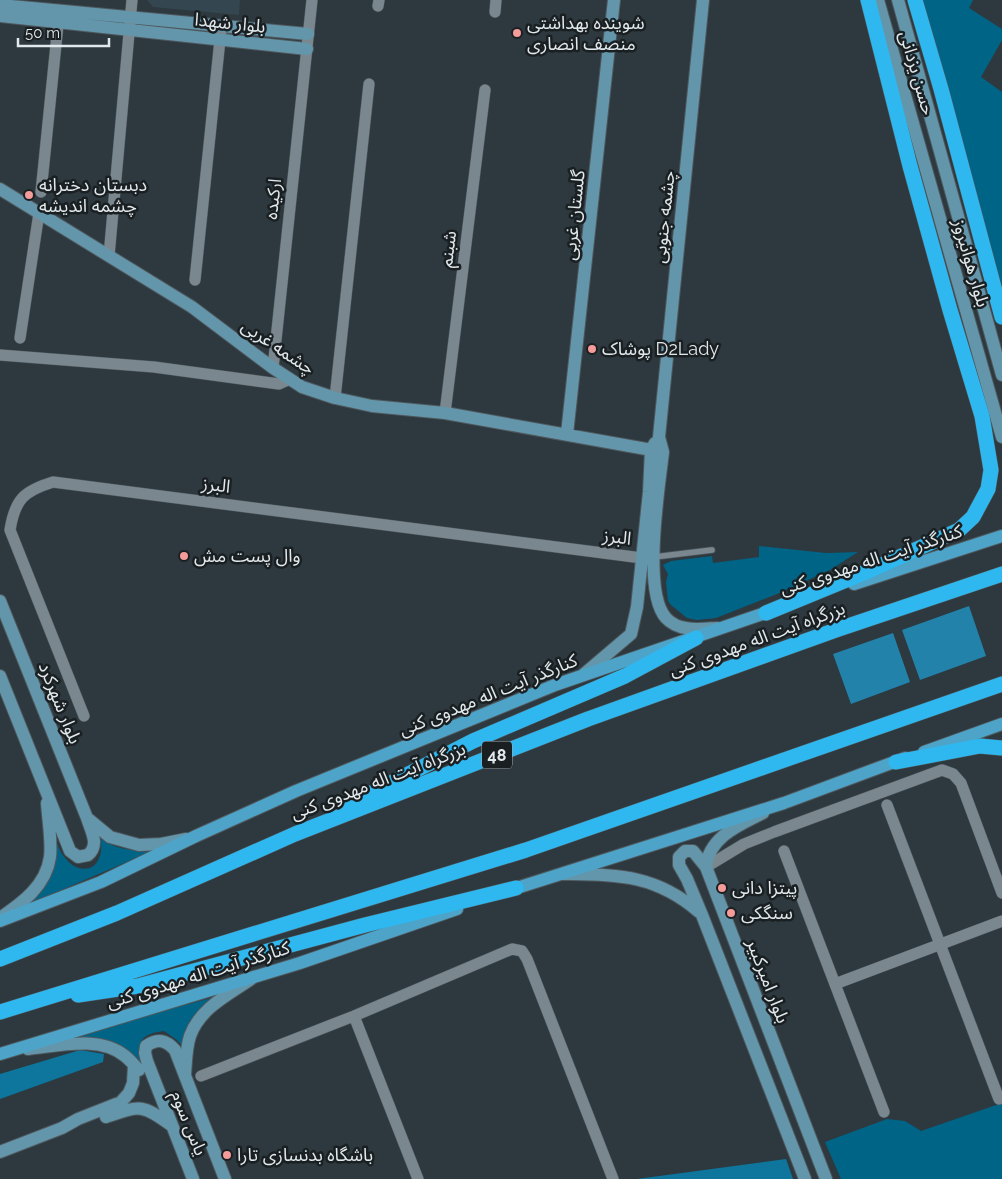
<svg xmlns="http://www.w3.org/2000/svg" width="1002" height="1179" font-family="Raleway,'Noto Sans Arabic',sans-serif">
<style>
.built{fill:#344750}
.green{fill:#006487}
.forest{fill:#0e759c}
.water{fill:#2382a9}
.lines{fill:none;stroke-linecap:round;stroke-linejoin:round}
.lane-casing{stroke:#4e585d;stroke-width:7}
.street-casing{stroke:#4e585d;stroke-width:12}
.secondary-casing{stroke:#4e585d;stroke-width:14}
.primary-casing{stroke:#4e585d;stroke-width:14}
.highway-casing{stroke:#4e585d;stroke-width:16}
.lane{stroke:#7a878e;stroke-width:5.5}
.street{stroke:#7a878e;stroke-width:11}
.secondary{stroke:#6496ab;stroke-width:12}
.primary{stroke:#4da4c8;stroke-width:12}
.highway{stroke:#2fb8ef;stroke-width:15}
.poi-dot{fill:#f59b99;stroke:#1a1f22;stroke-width:2}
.labels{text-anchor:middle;stroke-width:5;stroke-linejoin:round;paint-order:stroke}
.shield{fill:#1a1f22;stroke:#a5acaf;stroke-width:1}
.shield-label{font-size:16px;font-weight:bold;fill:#e1e9ec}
.street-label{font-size:18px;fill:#e1e9ec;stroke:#1a1f22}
.poi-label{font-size:18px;fill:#e1e9ec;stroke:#1a1f22;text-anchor:start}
</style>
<rect width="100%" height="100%" fill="#2d393f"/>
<!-- built -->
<path class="built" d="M147 0H240L239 15 153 7Z"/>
<!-- green -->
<path class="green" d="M921 0H973L969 8 1002 29V40L981 77 1002 92V286Z
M759 546 826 553 858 552 830 570 777 594 716 618 697 620 687 618 671 605 668 601 666 582 668 574 663 565 671 561 712 556 713 563 759 557Z
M54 835C57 844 60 853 67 860 76 871 94 873 99 858 102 852 101 845 101 838 115 850 133 850 150 852L24 906 38 893Z
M223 995 183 1047 177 1040 164 1031C141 1034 136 1041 141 1064 118 1036 102 1040 68 1040L147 1015Z
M1002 1103V1179H841L825 1142 887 1119 905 1121 921 1131Z"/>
<!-- forest -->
<path class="forest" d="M80 1050 104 1054 103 1062 0 1099V1074Z
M786 1159 793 1179H637Z"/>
<!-- water -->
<path class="water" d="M969 606 986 656 920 680 902 630Z
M893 633 910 682 851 704 833 654Z"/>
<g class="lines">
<!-- lane casing -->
<g class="lane-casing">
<path id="lane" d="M654 557 712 550"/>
</g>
<!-- street casing -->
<g class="street-casing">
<path id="street" d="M378 6 379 0
M495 12 496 0
M41 192 59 15
M109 256 132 0
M195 280 221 30
M20 338 39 213
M0 355 154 367 279 384 290 379
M273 368 312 0
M335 398 369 84
M445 413 485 90
M84 716 10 530C15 499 24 491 53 482L642 558
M887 805 999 1099
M784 851 884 1112
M706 867 744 844 774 832 942 770 953 774 961 783 1002 893
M835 984 1002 921
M354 1016 418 1179
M201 1076 354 1016 512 949 522 951 527 959 613 1179"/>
</g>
<!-- secondary casing -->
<g class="secondary-casing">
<path id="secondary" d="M703 0 659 437 663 452C659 487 642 592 666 618 679 632 699 629 717 628
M878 0 1002 437
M898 0 1002 375
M0 5 308 34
M0 16 307 49
M0 189 192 307 273 368 302 387 335 398 372 406 445 413 663 452
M567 434 614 0
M0 601 87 818C91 831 100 845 88 855L78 857 70 851 0 676
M584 674 631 634 637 607 649 492 651 450 655 443
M763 813C739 825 709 837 706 867L826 1179
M87 818 110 837 139 845 161 844 186 839
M706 867 693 851H685L679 857V865L687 879 702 915 805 1179
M563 874C618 875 655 874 699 912
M0 918C22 903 46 886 50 857 52 842 48 819 47 803
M28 1049C58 1046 99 1035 125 1056 130 1060 135 1066 139 1070
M185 1075C186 1063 186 1048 190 1036 200 1008 228 995 251 979
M106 1117C141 1105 141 1104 171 1125
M0 1152 62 1128 78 1119 121 1102 129 1093 133 1083 134 1065
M193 1179 147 1061 145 1053 146 1046C158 1038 166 1040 175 1050L225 1179"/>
</g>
<!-- primary casing -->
<g class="primary-casing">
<path id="primary" d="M854 584 1002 536
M924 752 1002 724
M507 891 784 803 905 758
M0 921 101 882 196 836 296 791 555 685 774 610
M0 1054 300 963 457 909"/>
</g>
<!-- highway casing -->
<g class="highway-casing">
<path id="highway" d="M915 0 941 89 1002 317
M766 613 873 569 959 530 973 517 988 489 991 470 982 416 950 310 910 166 868 0
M896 762 980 746 1002 748
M350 804 473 741 625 676 696 638
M0 959 117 913 295 834 588 719 836 630 1002 574
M78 995 138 986 365 925 516 888
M0 1012 526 850 1002 684"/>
</g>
<!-- lane -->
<use href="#lane" class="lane"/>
<!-- street -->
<use href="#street" class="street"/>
<!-- secondary -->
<use href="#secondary" class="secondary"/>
<!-- primary -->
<use href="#primary" class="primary"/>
<!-- highway -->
<use href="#highway" class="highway"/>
</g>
<!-- markers -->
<g class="poi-dot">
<circle cx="517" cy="33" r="5"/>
<circle cx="29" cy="195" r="5"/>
<circle cx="592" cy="349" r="5"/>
<circle cx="184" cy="556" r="5"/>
<circle cx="722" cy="888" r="5"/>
<circle cx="731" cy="913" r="5"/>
<circle cx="227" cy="1155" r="5"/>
</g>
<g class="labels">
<!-- shield labels -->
<rect class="shield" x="482" y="741.5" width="30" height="27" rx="4"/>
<g class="shield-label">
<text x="497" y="761">48</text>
</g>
<!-- street labels -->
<g class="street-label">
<text transform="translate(230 23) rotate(6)" y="6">بلوار شهدا</text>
<text transform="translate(917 73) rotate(74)" y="6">حسن یزدانی</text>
<text transform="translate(273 199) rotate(-84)" y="6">ارکیده</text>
<text transform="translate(574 215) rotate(-84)" y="6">گلستان غربی</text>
<text transform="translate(664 217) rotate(-84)" y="6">چشمه جنوبی</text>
<text transform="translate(448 249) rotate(-83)" y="6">شبنم</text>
<text transform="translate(971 263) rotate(74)" y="6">بلوار هوانیروز</text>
<text transform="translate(278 347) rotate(34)" y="6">چشمه غربی</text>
<text transform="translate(216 485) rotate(7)" y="6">البرز</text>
<text transform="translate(617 537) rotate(7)" y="6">البرز</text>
<text transform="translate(871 560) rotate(-18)" y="6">کنارگذر آیت اله مهدوی کنی</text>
<text transform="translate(757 639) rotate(-20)" y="6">بزرگراه آیت اله مهدوی کنی</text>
<text transform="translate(488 695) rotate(-22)" y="6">کنارگذر آیت اله مهدوی کنی</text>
<text transform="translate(60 703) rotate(68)" y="6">بلوار شهرکرد</text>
<text transform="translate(378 781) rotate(-21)" y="6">بزرگراه آیت اله مهدوی کنی</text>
<text transform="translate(198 975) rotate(-17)" y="6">کنارگذر آیت اله مهدوی کنی</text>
<text transform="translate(768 981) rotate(69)" y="6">بلوار امیرکبیر</text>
<text transform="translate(189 1123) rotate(68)" y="6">یاس سوم</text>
</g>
<!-- poi labels -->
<g class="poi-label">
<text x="527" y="29">شوینده بهداشتی<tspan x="527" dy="21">منصف انصاری</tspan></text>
<text x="39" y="191">دبستان دخترانه<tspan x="39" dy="21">چشمه اندیشه</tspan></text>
<text x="602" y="355">پوشاک D2Lady</text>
<text x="194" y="562">وال پست مش</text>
<text x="732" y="894">پیتزا دانی</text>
<text x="741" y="919">سنگکی</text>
<text x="237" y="1161">باشگاه بدنسازی تارا</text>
</g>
</g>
<!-- scale -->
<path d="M18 38v8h91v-8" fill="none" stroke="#e1e9ec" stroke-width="2.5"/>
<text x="25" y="38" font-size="15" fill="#e1e9ec" stroke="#1a1f22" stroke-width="4" paint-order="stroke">50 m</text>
</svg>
